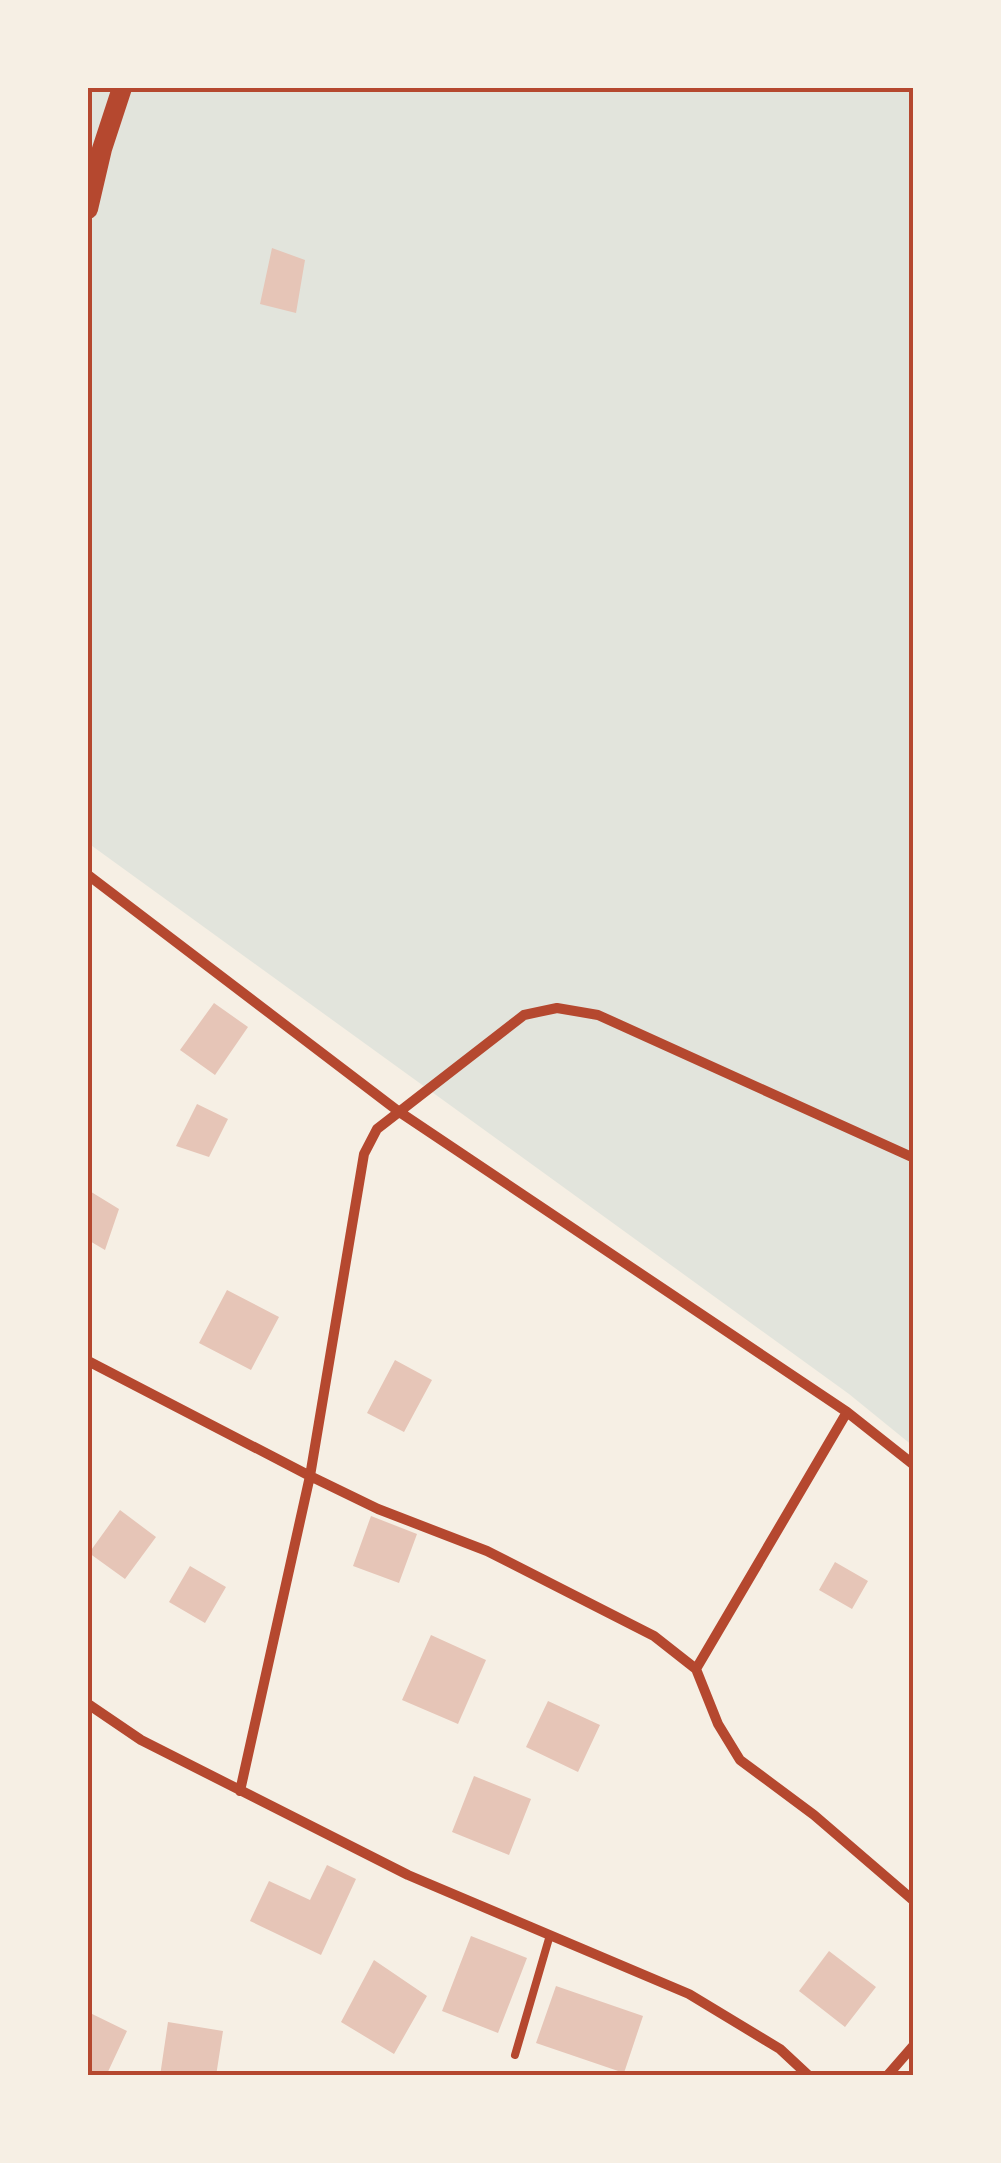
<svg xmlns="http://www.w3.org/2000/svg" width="1001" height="2163" font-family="'Source Sans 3',sans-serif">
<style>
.green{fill:#e2e4dc}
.building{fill:#e6c5b7}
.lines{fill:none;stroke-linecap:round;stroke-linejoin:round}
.service{stroke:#b5482f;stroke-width:8}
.minor{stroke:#b5482f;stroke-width:10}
.secondary{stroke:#b5482f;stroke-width:20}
.neatline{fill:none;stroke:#b5482f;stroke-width:4}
</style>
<rect width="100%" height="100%" fill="#f6efe4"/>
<!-- green -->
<path class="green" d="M88 88H913V1446L849 1394 88 843Z"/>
<!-- building -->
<path class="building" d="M272 248 305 260 296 313 260 304Z
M214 1003 248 1027 215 1075 180 1050Z
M197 1104 228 1119 209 1157 176 1146Z
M88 1190 119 1209 105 1250 88 1240Z
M227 1290 279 1317 251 1370 199 1343Z
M395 1360 432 1380 404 1432 367 1413Z
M120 1510 156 1537 125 1579 89 1553Z
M371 1516 417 1534 399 1583 353 1566Z
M835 1562 868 1581 852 1609 819 1590Z
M190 1566 226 1587 205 1623 169 1602Z
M431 1635 486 1660 458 1724 402 1700Z
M548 1701 600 1725 578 1772 526 1747Z
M474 1776 531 1799 509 1855 452 1832Z
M327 1865 356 1879 321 1955 250 1921 269 1881 310 1900Z
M471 1936 527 1958 498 2033 442 2011Z
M829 1951 876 1987 845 2027 799 1991Z
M374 1960 427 1996 394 2054 341 2022Z
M556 1986 643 2016 624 2073 536 2043Z
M88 2012 127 2031 106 2076H88Z
M168 2022 223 2031 216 2076H160Z"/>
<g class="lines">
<!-- service -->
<path class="service" d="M515 2055 550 1935"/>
<!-- minor -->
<path class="minor" d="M88 875 398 1111 847 1412 914 1465
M88 1361 310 1476 378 1509 487 1551 654 1636 696 1669 718 1724 740 1760 814 1815 914 1901
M696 1669 847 1412
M88 1704 141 1740 408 1875 689 1994 780 2049 809 2076
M240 1791 310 1476 364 1154 377 1129 524 1015 557 1008 598 1015 914 1158
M887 2076 914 2045"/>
<!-- secondary -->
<path class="secondary" d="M88 209 102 149 122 88"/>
</g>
<!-- border -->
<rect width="1001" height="2163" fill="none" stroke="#f6efe4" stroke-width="180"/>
<rect x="90" y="90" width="821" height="1983" class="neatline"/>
</svg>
